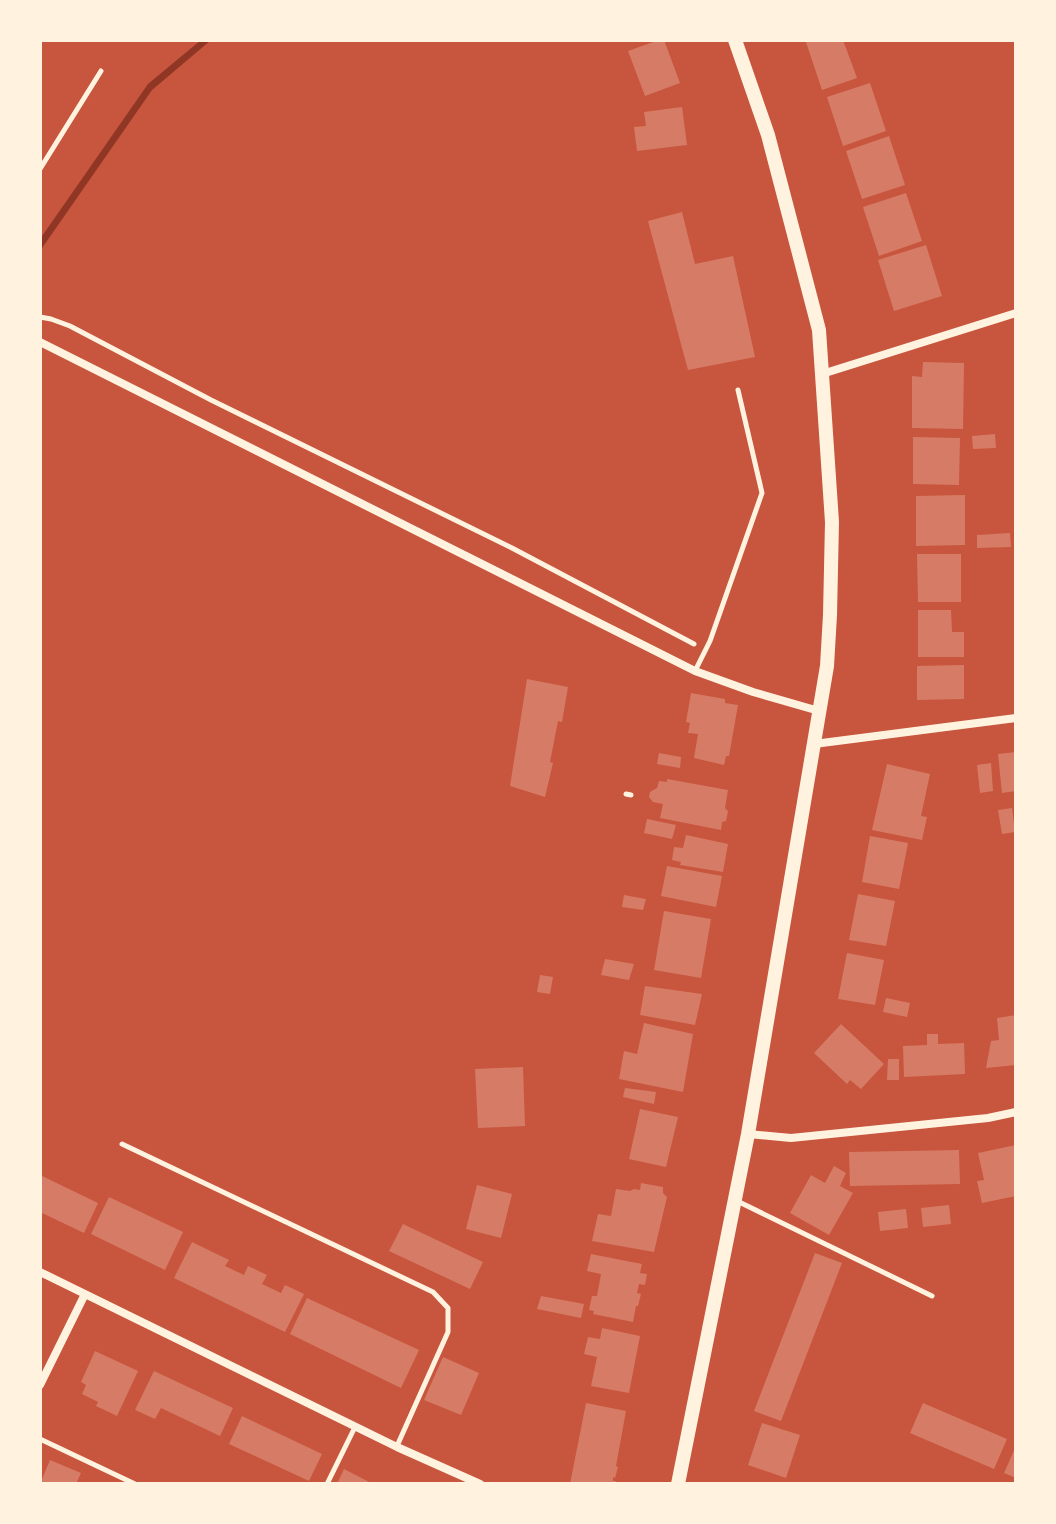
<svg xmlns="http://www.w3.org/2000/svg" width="1056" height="1524" font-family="Karla,sans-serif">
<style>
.water{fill:#8f3625}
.building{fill:#d67c66}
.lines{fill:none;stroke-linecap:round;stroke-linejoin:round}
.path{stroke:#fff3e0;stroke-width:5}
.service{stroke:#fff3e0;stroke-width:5}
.minor{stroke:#fff3e0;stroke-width:8}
.tertiary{stroke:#fff3e0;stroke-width:14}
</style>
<rect width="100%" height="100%" fill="#c8553d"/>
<!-- water -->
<path class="water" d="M201 40H211L152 90 40 251V239L148 84Z"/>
<!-- building -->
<path class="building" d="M659 40H664L680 83 645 96 628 51Z
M810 40H843L857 78 822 90 806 42Z
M870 83 886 131 843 146 827 97Z
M682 107 687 145 637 151 634 127 646 126 644 112Z
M889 136 905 185 862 199 846 151Z
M906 193 922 241 879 256 863 207Z
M682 212 695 264 733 256 755 357 688 370 648 221Z
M926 245 942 296 894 311 878 260Z
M923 362 964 363 963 429 912 428V376L922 377Z
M995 434 996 448 973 449 972 436Z
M913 437 960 438 959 485 913 484Z
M965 495V545L916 546V496Z
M1010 533 1011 547 977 548V535Z
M917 554H961V602H918Z
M918 610H951L952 632H964V657H918Z
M964 665V699L917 700V666Z
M527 679 568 687 562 722 558 721 550 762 553 763 545 797 510 786Z
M691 693 725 699V703L738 705 729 756H726L724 765 694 758 698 734 688 733 690 723 686 722Z
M1016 752V791L1002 793 998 754Z
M659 753 681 757 680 768 657 764Z
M991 763 993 791 980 793 977 765Z
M887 764 930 774 921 816 927 817 922 840 872 830Z
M667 779 728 790 725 808 728 811 726 821 722 822 721 830 660 818 663 804 653 802 649 797 650 792 657 788 659 781 667 782Z
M1012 808 1015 832 1002 834 998 810Z
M647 819 676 825 672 839 644 833Z
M686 835 728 844 723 872 680 865 681 862 672 860 674 847 683 848Z
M870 836 908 843 899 889 862 882Z
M667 866 722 876 716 907 661 896Z
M858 894 895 901 886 946 849 940Z
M624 895 646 899 643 910 622 907Z
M664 911 711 919 701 978 654 970Z
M847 953 884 960 875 1005 838 999Z
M605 959 634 964 629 980 601 975Z
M540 975 553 977 550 994 537 992Z
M645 986 702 994 695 1025 640 1015Z
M886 998 910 1003 907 1017 883 1012Z
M1016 1015V1065L986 1068 991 1041 999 1040 997 1018Z
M644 1023 693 1034 683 1092 619 1079 624 1051 637 1054Z
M841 1024 884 1064 861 1089 850 1080 847 1084 814 1053Z
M927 1034H938V1044L964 1043 965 1074 904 1077 903 1046 927 1045Z
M888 1059H899V1080H887Z
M523 1067 525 1126 478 1128 475 1069Z
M625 1088 656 1092 654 1104 623 1097Z
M640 1109 678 1117 666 1167 629 1159Z
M1016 1145V1196L982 1203 977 1181 984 1180 978 1153Z
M959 1150 960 1184 850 1186 849 1152Z
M834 1166 846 1173 840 1186 853 1193 829 1235 790 1213 811 1175 825 1183Z
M40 1175 98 1203 84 1233 40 1212Z
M641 1183 663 1187V1193L667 1197 654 1252 592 1241 598 1214 611 1216 616 1189 630 1191 634 1189 640 1190Z
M477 1185 512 1194 501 1238 466 1229Z
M109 1197 183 1232 165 1270 91 1234Z
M949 1205 951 1224 923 1227 921 1208Z
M906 1209 908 1228 880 1231 878 1212Z
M403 1224 483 1262 470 1289 389 1251Z
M192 1242 229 1260 225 1266 244 1275 248 1266 267 1275 262 1284 281 1293 285 1285 304 1294 285 1332 174 1278Z
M815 1253 842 1263 781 1421 754 1411Z
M591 1254 642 1264 640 1273 647 1274 645 1285 639 1284 637 1293 641 1294 638 1306H636L633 1322 593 1314 594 1311 589 1310 592 1296H597L601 1274 587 1271Z
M541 1296 584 1304 581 1318 537 1309Z
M307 1298 419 1350 401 1388 290 1334Z
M602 1328 640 1336 629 1393 591 1386 597 1357 584 1354 588 1337 600 1339Z
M95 1351 138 1371 117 1416 96 1406 98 1402 82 1394 86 1385 81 1382Z
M443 1357 479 1373 461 1415 424 1400Z
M154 1371 233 1408 220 1436 161 1408 155 1419 135 1410Z
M586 1403 626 1411 616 1466 618 1467 615 1478 613 1477V1481H616L615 1484H570Z
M923 1403 1007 1439 994 1469 910 1433Z
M242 1416 322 1454 309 1481 229 1444Z
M762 1423 800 1435 786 1478 748 1465Z
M1016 1446V1478L1004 1473Z
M50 1460 81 1473 76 1484H40Z
M344 1469 373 1484H337Z"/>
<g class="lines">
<!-- path -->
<path class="path" d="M40 317 51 319 70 326 211 400 512 548 694 644
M626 794 631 795"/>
<!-- service -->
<path class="service" d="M40 169 101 71
M695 671 710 641 762 493 738 390
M122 1144 433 1292 448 1308V1332L397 1446
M735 1200 932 1296
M40 1439 135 1484
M327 1484 355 1427"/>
<!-- minor -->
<path class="minor" d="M40 342 695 671 753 692 819 711
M822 374 1016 313
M814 744 1016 718
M748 1134 791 1138 988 1118 1016 1112
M40 1272 397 1447 480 1484
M40 1385 85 1294"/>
<!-- tertiary -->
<path class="tertiary" d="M678 1484 748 1134 827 666 830 615 832 522 819 330 768 135 735 40"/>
</g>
<!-- border -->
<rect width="1056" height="1524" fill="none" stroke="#fff3e0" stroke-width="84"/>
</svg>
